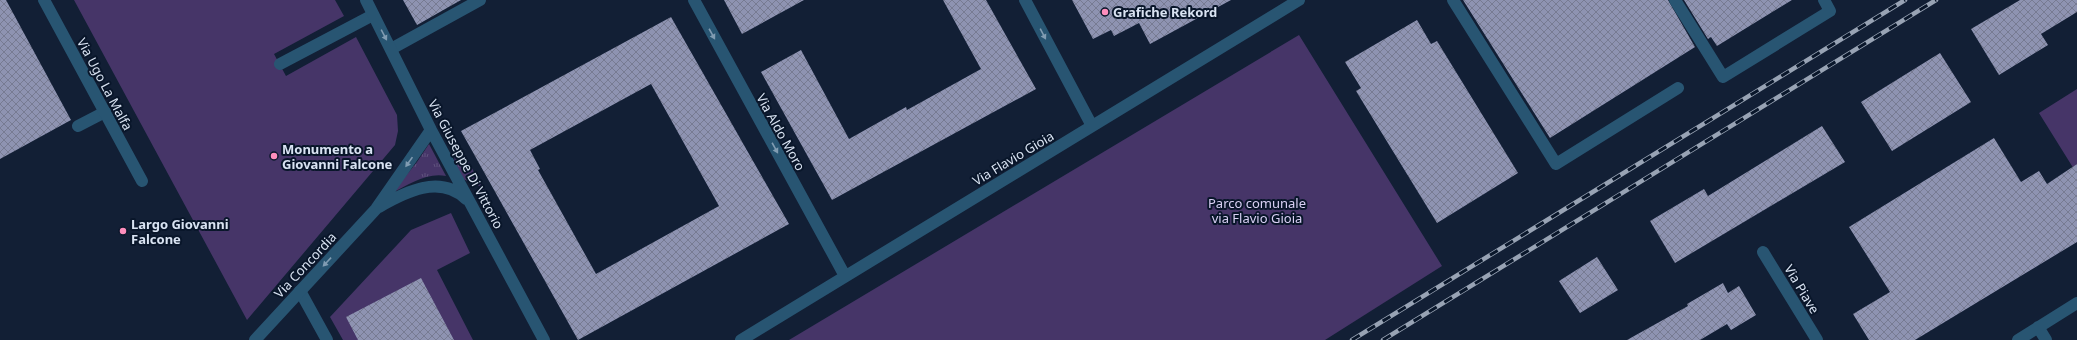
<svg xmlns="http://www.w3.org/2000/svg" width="2077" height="340" font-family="'Noto Sans',sans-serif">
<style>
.grass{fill:url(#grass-tufts)}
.park{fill:#463568}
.building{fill:url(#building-cross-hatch);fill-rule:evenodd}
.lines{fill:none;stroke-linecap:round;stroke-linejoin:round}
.service{stroke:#285572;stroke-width:12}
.minor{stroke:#285572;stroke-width:12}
.rail-casing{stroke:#98a3b4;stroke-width:4.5}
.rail{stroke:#09162a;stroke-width:3;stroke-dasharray:9;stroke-linecap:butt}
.oneway{fill:#809cb2}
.poi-dot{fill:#fe8ebc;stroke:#09162a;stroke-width:1.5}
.labels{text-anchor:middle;stroke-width:4;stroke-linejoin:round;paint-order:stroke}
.poi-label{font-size:13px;font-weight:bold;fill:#d9e3f2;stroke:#09162a;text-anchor:start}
.street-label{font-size:13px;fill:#d9e3f2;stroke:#09162a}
.park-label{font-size:13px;fill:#d9d0f4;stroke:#09162a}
</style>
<defs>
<pattern id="grass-tufts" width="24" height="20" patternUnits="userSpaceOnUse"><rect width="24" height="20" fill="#463568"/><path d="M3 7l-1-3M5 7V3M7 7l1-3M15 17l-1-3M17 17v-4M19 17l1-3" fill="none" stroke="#60527e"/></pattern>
<pattern id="building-cross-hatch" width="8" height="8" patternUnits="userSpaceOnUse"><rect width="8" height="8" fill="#8e93b1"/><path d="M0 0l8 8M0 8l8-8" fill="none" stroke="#777b92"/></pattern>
</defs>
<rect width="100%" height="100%" fill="#121f35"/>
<!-- grass -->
<path class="grass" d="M456 140 487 195 479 186 463 179 454 164Z
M429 144 446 176C427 172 408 185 392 193L417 162Z"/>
<!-- park -->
<path class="park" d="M74 0H335L344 16 274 54 286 76 356 37 397 115 398 131 395 145 247 320Z
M1299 35 1442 266 1325 340H789Z
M2077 89V174L2039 113Z
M451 213 470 253 437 270 473 340H343L330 317 411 230Z"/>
<!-- building -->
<path class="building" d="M0 0H6L71 120 0 159Z
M403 0H461L417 25Z
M724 0H804L742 34Z
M943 0H986L1036 89 832 200 761 72 801 50 849 139 906 107 907 110 981 69Z
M1072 0H1231L1150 44 1139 23 1114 36 1111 30 1093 39Z
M1463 0H1668L1695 47 1550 138Z
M1684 0H1792L1717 46 1711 37 1708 39Z
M2020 0H2077V12L2041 34 2048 45 1999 75 1971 29Z
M671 17 789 224 578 340 461 131ZM651 84 719 206 596 274 538 170 540 169 530 150Z
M1417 20 1431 44 1437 41 1518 173 1437 223 1356 91 1361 88 1345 62Z
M1940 53 1971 102 1892 151 1861 102Z
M1822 126 1845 162 1675 263 1650 221 1704 189 1708 196Z
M1994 138 2021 182 2039 171 2047 184 2077 164V242L1915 340H1869L1853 314 1890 292 1849 227Z
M1597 257 1618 290 1580 313 1559 281Z
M421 278 454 340H358L346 317Z
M1723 283 1728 293 1739 286 1756 315 1731 330 1727 324 1700 340H1627L1688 306 1687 304Z"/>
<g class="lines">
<!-- service -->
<path class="service" d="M1453 0 1556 164 1678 88
M1675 0 1723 77 1830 11 1824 0
M391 49 480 0
M280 64 373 15
M78 126 105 112
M300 291 327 340"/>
<!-- minor -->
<path class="minor" d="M44 0 142 181
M366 0 431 130 544 340
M694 0 845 276
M1025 0 1092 126
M379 207C405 192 440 174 466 199
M1763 252 1817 340
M2038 327 2046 340
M255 340 376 209 431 130
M741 340 1299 0
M2018 340 2077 303"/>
<!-- rail casing -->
<g class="rail-casing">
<path id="rail" d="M1352 340 1905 0
M1383 340 1936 0"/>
</g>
<!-- rail -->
<use href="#rail" class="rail"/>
</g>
<!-- one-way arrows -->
<defs><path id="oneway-solid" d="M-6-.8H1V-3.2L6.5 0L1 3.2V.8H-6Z"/></defs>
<g class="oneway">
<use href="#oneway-solid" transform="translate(712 34) rotate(61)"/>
<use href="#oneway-solid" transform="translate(1043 34) rotate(62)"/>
<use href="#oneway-solid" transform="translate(384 35) rotate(62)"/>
<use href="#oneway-solid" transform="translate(775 148) rotate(61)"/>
<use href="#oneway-solid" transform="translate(409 162) rotate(125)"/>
<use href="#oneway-solid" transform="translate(327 262) rotate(133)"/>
</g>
<!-- markers -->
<g class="poi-dot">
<circle cx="1105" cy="12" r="4"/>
<circle cx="274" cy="156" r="4"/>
<circle cx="123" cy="231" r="4"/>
</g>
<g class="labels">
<!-- poi labels -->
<g class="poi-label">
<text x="1113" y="17">Grafiche Rekord</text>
<text x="282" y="154">Monumento a<tspan x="282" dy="15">Giovanni Falcone</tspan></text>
<text x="131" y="229">Largo Giovanni<tspan x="131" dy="15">Falcone</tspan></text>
</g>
<!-- street labels -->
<g class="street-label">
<text transform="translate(105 84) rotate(62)" y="5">Via Ugo La Malfa</text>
<text transform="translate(781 132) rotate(61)" y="5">Via Aldo Moro</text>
<text transform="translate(1013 158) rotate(-31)" y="5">Via Flavio Gioia</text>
<text transform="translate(466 164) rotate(62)" y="5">Via Giuseppe Di Vittorio</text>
<text transform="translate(305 265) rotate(-47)" y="5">Via Concordia</text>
<text transform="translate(1802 289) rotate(59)" y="5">Via Piave</text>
</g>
<!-- park labels -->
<g class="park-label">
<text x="1257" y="208">Parco comunale<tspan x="1257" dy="15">via Flavio Gioia</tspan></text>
</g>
</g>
</svg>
